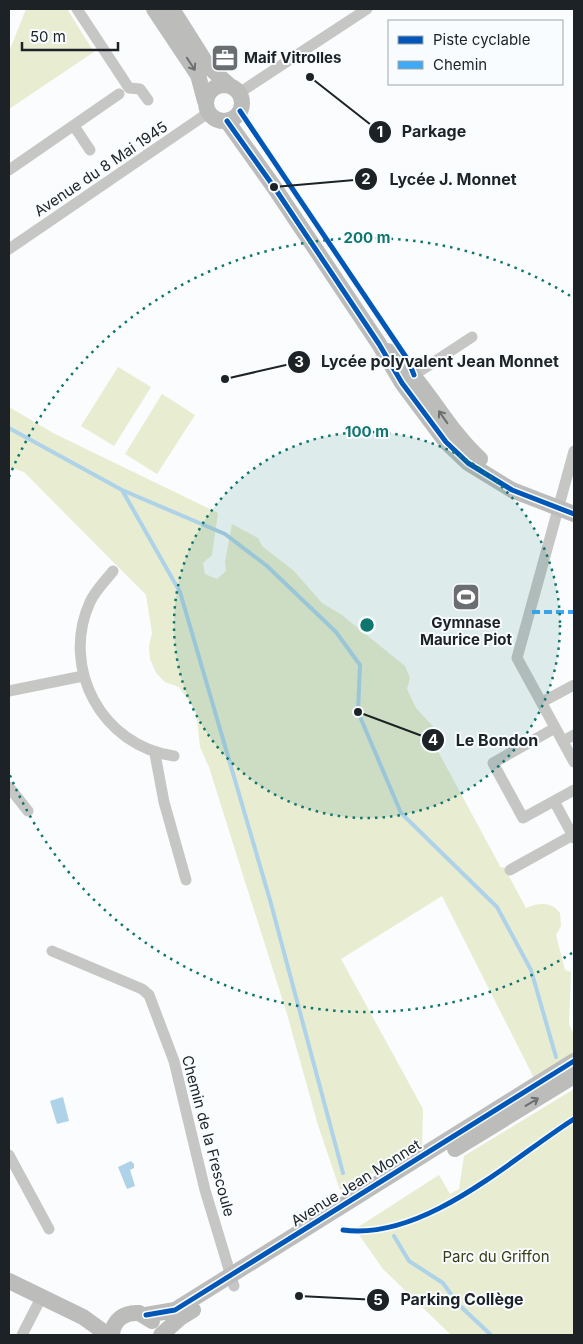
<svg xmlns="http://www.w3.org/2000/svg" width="583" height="1344" font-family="Inter,sans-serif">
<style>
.green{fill:#e8ecd1}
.water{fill:#aed2e8}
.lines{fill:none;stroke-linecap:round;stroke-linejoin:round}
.stream{stroke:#aed2e8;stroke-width:4}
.street{stroke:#c6c7c5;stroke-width:11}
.secondary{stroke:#bcbcbb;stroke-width:16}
.quiet{stroke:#3fa9f5;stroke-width:4;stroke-dasharray:8 4;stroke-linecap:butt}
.cycleway-casing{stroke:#f9fcfe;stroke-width:8}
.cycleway{stroke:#0057b8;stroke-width:5}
.oneway{stroke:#6c6f70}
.ring{fill:none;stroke:#0f766e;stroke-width:2.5;stroke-dasharray:2.5 5}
.labels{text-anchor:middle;stroke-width:4;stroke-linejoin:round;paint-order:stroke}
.poi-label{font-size:15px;font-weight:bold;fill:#1c2225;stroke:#f9fcfe;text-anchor:start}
.street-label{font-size:15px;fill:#1c2225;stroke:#f9fcfe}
.park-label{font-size:15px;fill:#393c14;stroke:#f9fcfe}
.centre{fill:#0f766e;stroke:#f9fcfe;stroke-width:2.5}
.ring-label{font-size:15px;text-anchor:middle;font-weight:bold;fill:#0f766e;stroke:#f9fcfe;stroke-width:4;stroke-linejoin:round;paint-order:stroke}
.leader{fill:none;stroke:#1c2225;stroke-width:2}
.callout-dot{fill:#1c2225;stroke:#f9fcfe;stroke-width:2}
.mark-label{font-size:15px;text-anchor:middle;font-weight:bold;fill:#fff}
.callout-label{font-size:16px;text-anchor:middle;font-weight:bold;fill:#1c2225;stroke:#f9fcfe;stroke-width:4;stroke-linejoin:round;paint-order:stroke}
</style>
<rect width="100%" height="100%" fill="#fafcfd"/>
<!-- green -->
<path class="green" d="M26 9H67L94 52 9 109V52Z
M118 367 151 387 114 446 81 426Z
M162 394 195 415 157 474 125 454Z
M9 407 53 433 218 513 212 555 203 563 205 574 217 579 226 571 225 562 232 524 258 538 262 546 294 571 322 603 342 615 405 666 410 678 407 689 416 708 441 735 433 742 501 868 504 867 526 908C539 903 551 901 560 913L561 926 556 935 565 970 571 972 569 1024 574 1035V1054L534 1078 442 896 341 959 423 1109 422 1149 340 1190 318 1125 287 1014 242 872 209 767 200 747 196 711 179 687 165 682 156 673 150 659 149 646 152 633 146 595 24 472 9 467Z
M574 1089V1335H451L383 1269 355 1229 439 1175 450 1194 459 1189 464 1156Z"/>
<!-- water -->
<path class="water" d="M63 1097 69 1121 57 1124 50 1101Z
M131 1161 134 1164V1168L130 1170 135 1186 127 1189 118 1167Z"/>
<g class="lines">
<!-- stream -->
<path class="stream" d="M9 428 122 490 225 534 267 566 336 632 360 665 358 712 401 813 497 907 531 970 556 1057
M122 490 180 592 270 900 343 1173
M394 1236 409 1261 443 1283 458 1304 491 1335"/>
<!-- street -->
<path class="street" d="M77 9 129 88 140 89 148 100
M239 93 367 9
M74 126 90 150
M9 170 119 94
M9 249 208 113
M408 379 472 337
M574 451 517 658 574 762
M113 571C106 580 95 591 90 602 60 668 102 746 174 756
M9 691 83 676
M542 702 574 685
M563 741 574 735
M155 754 164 802 186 880
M9 787 28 811
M574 790 554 801 574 838
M554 801 523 818 493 763 555 728
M510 870 573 835
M52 951 142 989 149 995 174 1061 205 1190 234 1286
M9 1155 49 1229
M22 1335 42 1296"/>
<!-- secondary -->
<path class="secondary" d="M154 9 198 75 205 101
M172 9 208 66 230 86
M206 103a18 18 0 1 1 36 0a18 18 0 1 1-36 0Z
M227 121 274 187 379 344 402 383 446 442 468 463 512 490 574 514
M388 351C426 381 443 425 480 459
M455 1149 574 1076
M9 1281 83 1317 108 1335
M146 1315 175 1310 574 1061
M112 1335C113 1320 124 1312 139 1313L152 1321
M161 1335 180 1318 193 1310"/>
<!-- quiet -->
<path class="quiet" d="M532 612H574"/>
<!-- cycleway casing -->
<g class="cycleway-casing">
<path id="cycleway" d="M240 111 408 360 414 375
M227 121 274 187 379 344 402 383 446 442 468 463 512 490 574 514
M343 1230C424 1241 510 1160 574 1119
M146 1315 175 1310 574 1061"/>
</g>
<!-- cycleway -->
<use href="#cycleway" class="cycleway"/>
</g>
<!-- one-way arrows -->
<defs><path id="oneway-shaft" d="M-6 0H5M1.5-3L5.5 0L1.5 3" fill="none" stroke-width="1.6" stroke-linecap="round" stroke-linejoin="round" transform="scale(1.25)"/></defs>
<g class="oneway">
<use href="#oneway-shaft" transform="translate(191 64) rotate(57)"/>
<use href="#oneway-shaft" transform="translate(443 417) rotate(-125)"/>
<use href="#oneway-shaft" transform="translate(532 1102) rotate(-31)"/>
</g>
<!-- distance rings -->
<circle cx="367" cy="625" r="193" fill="#0f766e" fill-opacity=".12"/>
<g class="ring">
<circle cx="367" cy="625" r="193"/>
<path d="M572 953A387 387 0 0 1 9 773M9 477A387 387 0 0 1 572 297"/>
</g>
<!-- icons -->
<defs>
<g id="office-square" transform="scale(1.4375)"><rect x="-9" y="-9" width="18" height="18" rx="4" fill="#6a6e71" stroke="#f9fcfe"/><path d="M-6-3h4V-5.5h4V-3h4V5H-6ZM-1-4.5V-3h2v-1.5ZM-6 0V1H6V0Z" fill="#fff"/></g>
<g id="stadium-square" transform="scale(1.4375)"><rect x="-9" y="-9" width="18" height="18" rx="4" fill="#6a6e71" stroke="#f9fcfe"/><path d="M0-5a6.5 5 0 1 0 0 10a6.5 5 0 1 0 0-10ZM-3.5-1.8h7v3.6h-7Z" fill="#fff"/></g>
</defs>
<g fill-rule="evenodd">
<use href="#office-square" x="225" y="58"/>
<use href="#stadium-square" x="466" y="597"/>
</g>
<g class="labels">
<!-- poi labels -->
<g class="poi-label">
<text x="244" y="63">Maif Vitrolles</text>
<text x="466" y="628" text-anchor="middle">Gymnase<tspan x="466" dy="17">Maurice Piot</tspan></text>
</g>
<!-- street labels -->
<g class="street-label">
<text transform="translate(101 169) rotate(-34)" y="5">Avenue du 8 Mai 1945</text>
<text transform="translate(208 1136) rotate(75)" y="5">Chemin de la Frescoule</text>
<text transform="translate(356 1183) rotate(-32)" y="5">Avenue Jean Monnet</text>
</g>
<!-- park labels -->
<g class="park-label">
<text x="496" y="1262">Parc du Griffon</text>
</g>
</g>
<circle cx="367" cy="625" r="8" class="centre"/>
<g class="ring-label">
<text x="367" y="243">200 m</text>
<text x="367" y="437">100 m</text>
</g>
<!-- callouts -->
<path class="leader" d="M310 77L380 132M274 187L366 179M225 379L299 362M358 712L433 740M299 1296L378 1300"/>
<g class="callout-dot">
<circle cx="310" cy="77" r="5"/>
<circle cx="274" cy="187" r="5"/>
<circle cx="225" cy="379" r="5"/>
<circle cx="358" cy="712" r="5"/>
<circle cx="299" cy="1296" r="5"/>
<circle cx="380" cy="132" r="12"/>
<circle cx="366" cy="179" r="12"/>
<circle cx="299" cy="362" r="12"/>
<circle cx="433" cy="740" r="12"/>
<circle cx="378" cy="1300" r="12"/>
</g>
<g class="mark-label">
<text x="380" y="137">1</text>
<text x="366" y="184">2</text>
<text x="299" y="367">3</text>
<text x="433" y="745">4</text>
<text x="378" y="1305">5</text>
</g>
<g class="callout-label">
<text x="434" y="137">Parkage</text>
<text x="453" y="185">Lycée J. Monnet</text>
<text x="440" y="367">Lycée polyvalent Jean Monnet</text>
<text x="497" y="746">Le Bondon</text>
<text x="462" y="1305">Parking Collège</text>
</g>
<!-- border -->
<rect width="583" height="1344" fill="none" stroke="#1c2225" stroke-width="20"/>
<!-- legend -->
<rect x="388" y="20" width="175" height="65" fill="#f9fcfe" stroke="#a1a5a7"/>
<rect x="398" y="36" width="25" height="8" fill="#0057b8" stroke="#a1a5a7"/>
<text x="433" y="45" font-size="15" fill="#1c2225">Piste cyclable</text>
<rect x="398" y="61" width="25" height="8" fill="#3fa9f5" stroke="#a1a5a7"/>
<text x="433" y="70" font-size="15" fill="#1c2225">Chemin</text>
<!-- scale -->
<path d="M22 42v8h96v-8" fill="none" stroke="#1c2225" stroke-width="2.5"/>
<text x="30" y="42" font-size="15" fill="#1c2225" stroke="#f9fcfe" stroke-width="4" paint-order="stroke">50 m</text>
</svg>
